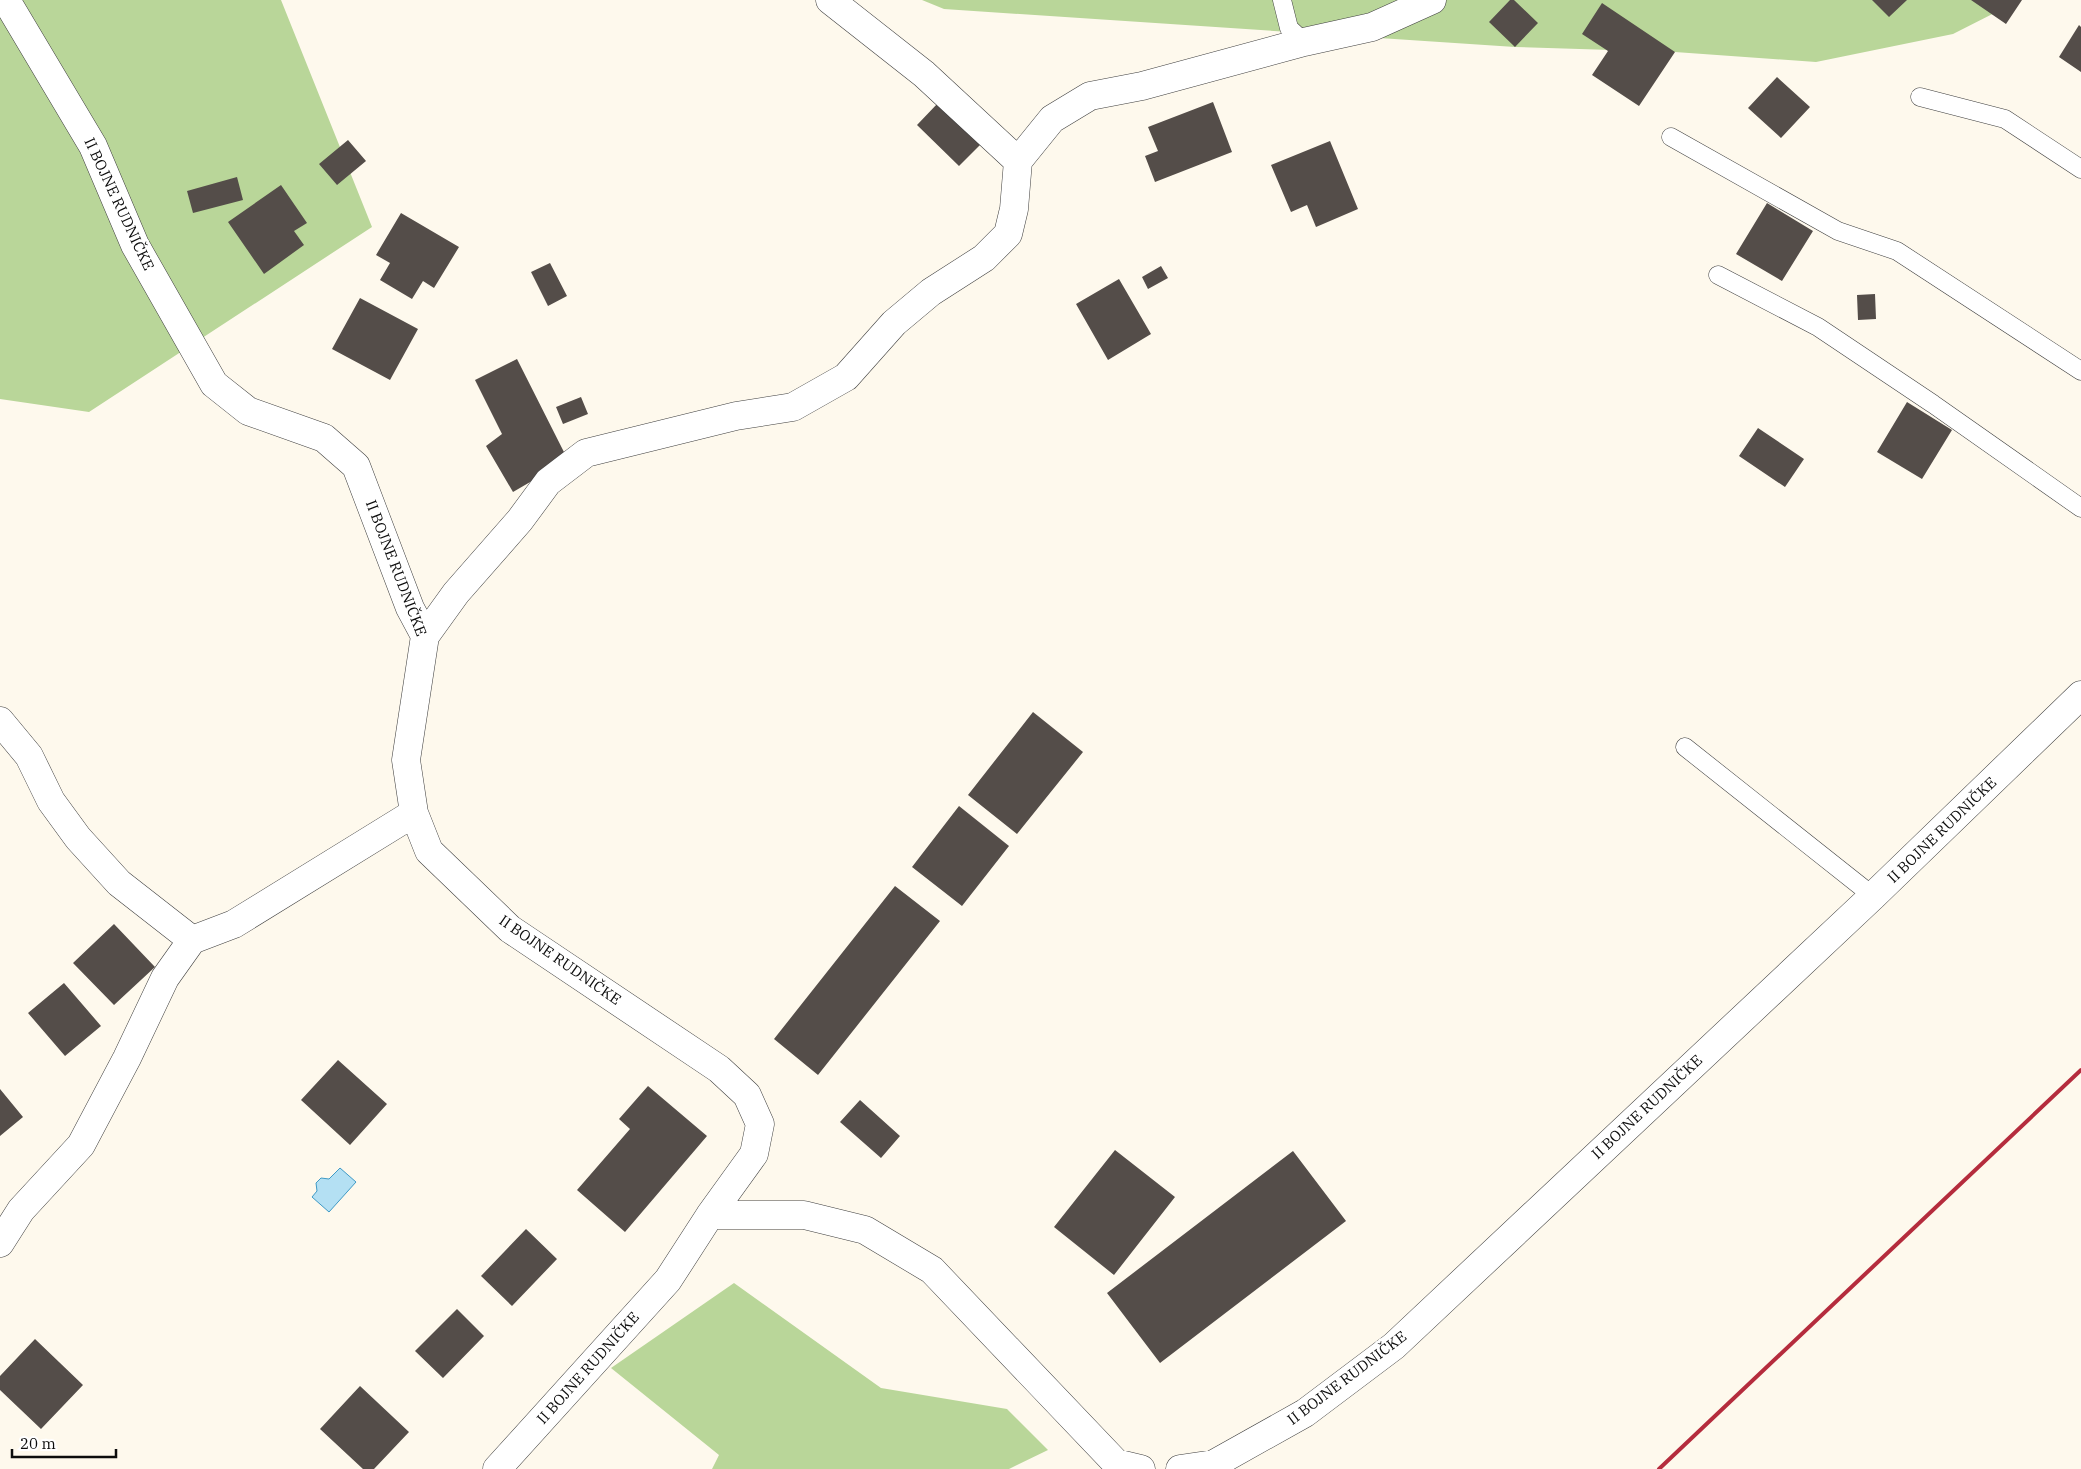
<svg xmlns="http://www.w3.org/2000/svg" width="2081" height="1469" font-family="'IBM Plex Serif',serif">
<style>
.forest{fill:#b9d699}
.water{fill:#b4e0f3;stroke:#3f9ac6}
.building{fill:#544d49}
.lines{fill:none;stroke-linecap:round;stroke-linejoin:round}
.lane-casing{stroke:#3f3f3f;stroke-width:19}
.street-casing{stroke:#3f3f3f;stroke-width:29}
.lane{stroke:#fff;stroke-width:18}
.street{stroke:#fff;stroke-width:28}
.rail{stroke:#b52c3d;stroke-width:4}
.labels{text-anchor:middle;stroke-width:5;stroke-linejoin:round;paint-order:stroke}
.street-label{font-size:15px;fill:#0c0c0c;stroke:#fff}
</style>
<rect width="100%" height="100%" fill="#fef9ed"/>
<!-- forest -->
<path class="forest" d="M0 0H281L372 227 89 412 0 399Z
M922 0H2020L1953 34 1816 62 1675 52 1515 47 944 9Z
M734 1283 881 1388 1007 1409 1048 1450 1009 1469H712L719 1455 611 1368Z"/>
<!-- water -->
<path class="water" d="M340 1168 356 1182 329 1212 312 1197 317 1191 316 1183 321 1178 329 1179Z"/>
<!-- building -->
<path class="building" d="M1510 0H1514L1538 23 1515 47 1489 22Z
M1872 0H1907L1889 17Z
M1971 0H2022L2006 24Z
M1602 3 1675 52 1639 106 1592 75 1608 51 1582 34Z
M2079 25 2081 27V72L2059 57Z
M1777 77 1810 107 1781 138 1748 108Z
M1213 102 1232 152 1155 182 1145 156 1158 151 1148 127Z
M938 103 981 144 959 166 917 125Z
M348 140 366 161 337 185 319 164Z
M1330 141 1358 209 1316 227 1307 205 1291 212 1271 165Z
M237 177 243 200 193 213 187 191Z
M281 185 307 223 294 231 304 245 264 274 228 222Z
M1767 203 1813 231 1782 281 1736 254Z
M401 213 459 247 434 288 423 281 412 299 380 280 390 263 376 255Z
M550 263 567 296 548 306 531 272Z
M1161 266 1168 278 1148 289 1142 277Z
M1119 279 1151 334 1108 360 1076 304Z
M1875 294 1876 319 1858 320 1857 295Z
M360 298 418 329 390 380 332 349Z
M517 359 568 460 513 492 486 446 502 434 475 380Z
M581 397 588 414 563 424 556 407Z
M1907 402 1952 430 1922 479 1877 452Z
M1758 428 1804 459 1785 487 1739 456Z
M1033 712 1083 752 1017 834 968 795Z
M959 806 1009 846 962 906 912 867Z
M895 886 940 921 818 1075 774 1039Z
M114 924 155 967 114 1005 73 963Z
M64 983 101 1026 65 1056 28 1013Z
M338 1060 387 1104 350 1145 301 1100Z
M648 1086 707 1136 625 1232 577 1190 630 1129 619 1119Z
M0 1089 23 1117 0 1136Z
M860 1100 900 1136 881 1158 840 1122Z
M1115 1150 1175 1197 1114 1275 1054 1227Z
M1293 1151 1346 1221 1160 1363 1107 1293Z
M526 1229 557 1259 512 1306 481 1276Z
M457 1309 484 1336 443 1378 415 1351Z
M35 1339 83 1385 41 1429 0 1390V1376Z
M360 1386 409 1432 374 1469H363L320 1429Z"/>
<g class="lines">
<!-- lane casing -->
<g class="lane-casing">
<path id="lane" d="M1282 0 1289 28 1304 42
M1920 97 2005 119 2081 169
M1671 137 1838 231 1897 251 2081 371
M1718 275 1818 327 1933 404 2081 508
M1685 747 1873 896"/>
</g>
<!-- street casing -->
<g class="street-casing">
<path id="street" d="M6 0 93 146 135 245 214 384 248 411 324 438 356 466 410 608 425 636 406 760 414 813 429 851 510 929 719 1069 747 1095 760 1124 754 1154 710 1215 668 1280 497 1469
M830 0 924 74 1018 161
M425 636 456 593 520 520 548 482 586 453 736 416 793 407 846 377 894 323 931 292 984 258 1008 234 1014 209 1018 161 1052 119 1090 96 1142 86 1304 42 1372 27 1432 0
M0 721 29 756 51 801 78 838 119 883 192 940
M710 1215H804L865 1230 932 1270 1116 1463 1141 1469
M0 1243 21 1210 81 1145 127 1058 165 978 192 940 234 924 414 813
M1180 1469 1214 1464 1305 1413 1394 1346 1873 896 2081 695"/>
</g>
<!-- lane -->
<use href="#lane" class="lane"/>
<!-- street -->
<use href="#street" class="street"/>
<!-- rail -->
<path class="rail" d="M1659 1469 2081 1070"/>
</g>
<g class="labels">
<!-- street labels -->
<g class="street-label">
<text transform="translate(119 204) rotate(65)" y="5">II BOJNE RUDNIČKE</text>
<text transform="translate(396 568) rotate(69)" y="5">II BOJNE RUDNIČKE</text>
<text transform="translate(1942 830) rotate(-44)" y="5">II BOJNE RUDNIČKE</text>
<text transform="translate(560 960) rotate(35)" y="5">II BOJNE RUDNIČKE</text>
<text transform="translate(1647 1107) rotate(-43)" y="5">II BOJNE RUDNIČKE</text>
<text transform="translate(588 1368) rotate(-48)" y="5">II BOJNE RUDNIČKE</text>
<text transform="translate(1347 1378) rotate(-37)" y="5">II BOJNE RUDNIČKE</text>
</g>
</g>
<!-- scale -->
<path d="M12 1449v8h104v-8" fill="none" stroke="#0c0c0c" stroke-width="2.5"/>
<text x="20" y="1449" font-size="15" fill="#0c0c0c" stroke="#ffffff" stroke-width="4" paint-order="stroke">20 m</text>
</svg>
